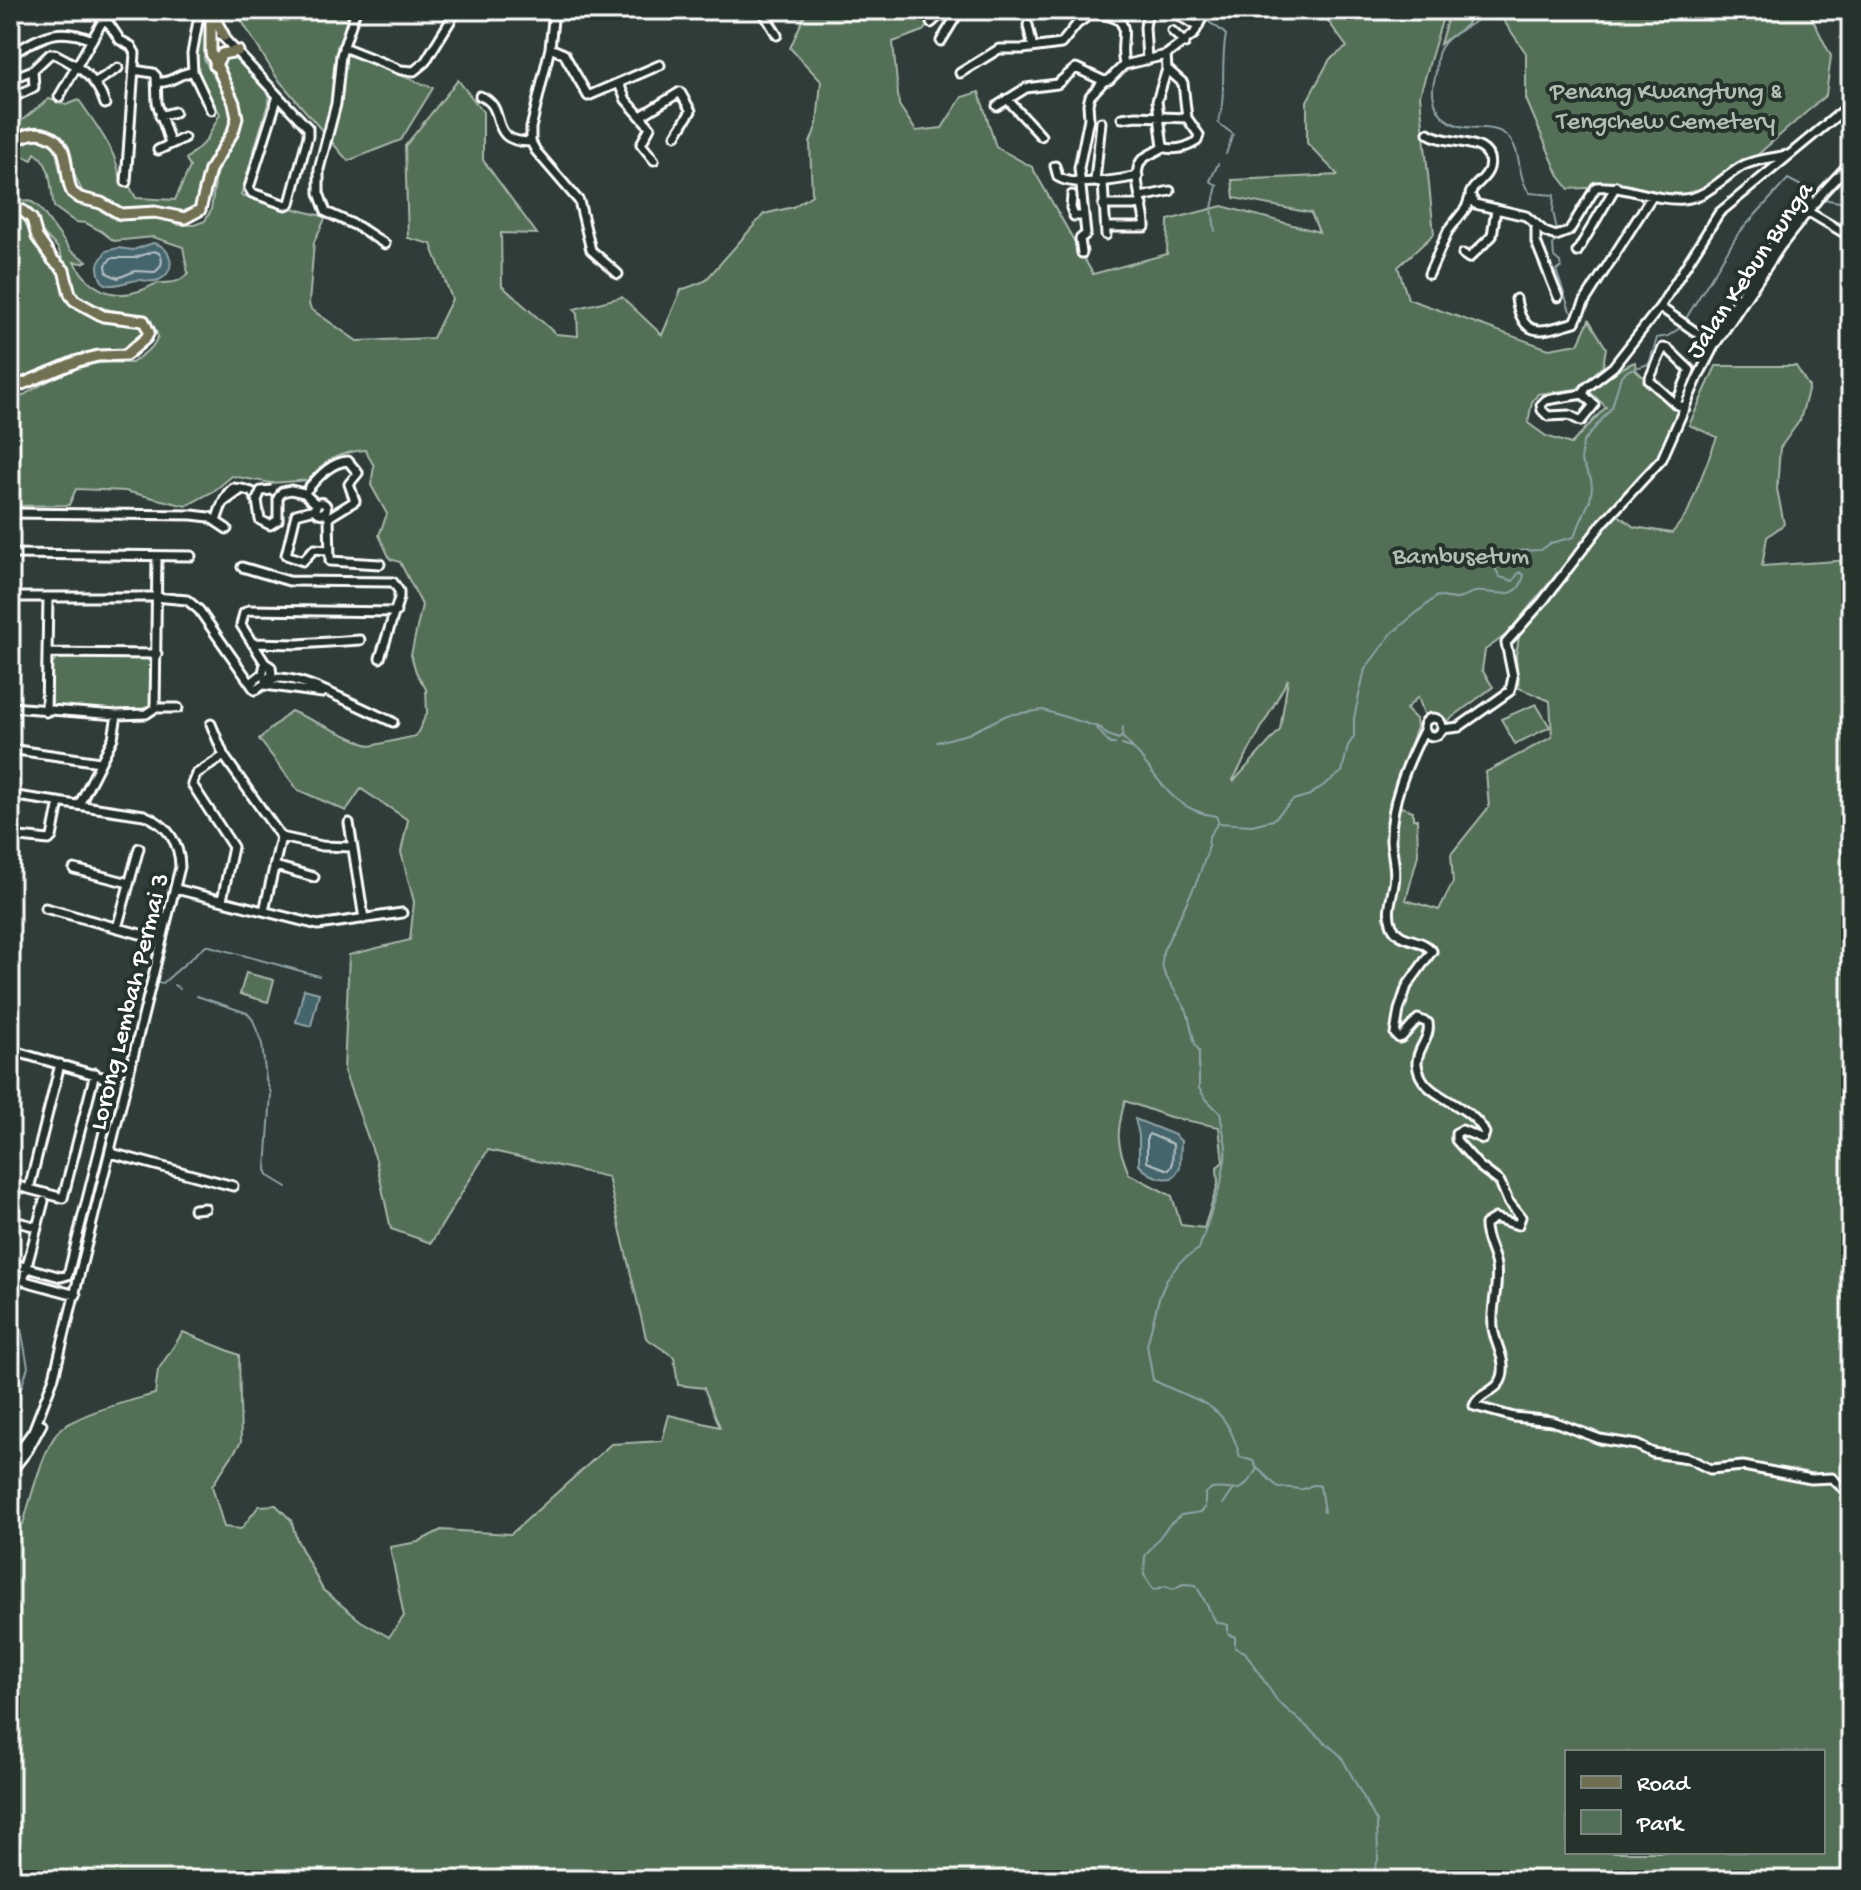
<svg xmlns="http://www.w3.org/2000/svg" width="1861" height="1890" font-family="'Gochi Hand',sans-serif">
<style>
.green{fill:#526f57;stroke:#a8b7ab;stroke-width:2;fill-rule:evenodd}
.water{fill:#45656c;stroke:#8fa3a7;stroke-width:2}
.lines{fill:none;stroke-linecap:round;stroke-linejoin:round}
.shore{stroke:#b5c1c4;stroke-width:2}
.stream{stroke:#8fa3a7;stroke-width:2}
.minor-casing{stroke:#fff;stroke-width:13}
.major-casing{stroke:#fff;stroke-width:15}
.minor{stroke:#26332d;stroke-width:7}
.major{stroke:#716f52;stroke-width:9}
.minor-bridge-casing{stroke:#fff;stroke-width:13;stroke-linecap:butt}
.minor-bridge{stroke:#26332d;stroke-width:7}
.labels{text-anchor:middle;stroke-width:8;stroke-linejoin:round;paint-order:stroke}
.park-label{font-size:26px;fill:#b1beb3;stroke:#26332d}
.street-label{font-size:26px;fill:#fff;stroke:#26332d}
</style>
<rect width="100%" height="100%" fill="#2f3c39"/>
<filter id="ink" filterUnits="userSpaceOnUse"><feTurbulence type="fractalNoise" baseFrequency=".0125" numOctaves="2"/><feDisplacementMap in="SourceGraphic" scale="16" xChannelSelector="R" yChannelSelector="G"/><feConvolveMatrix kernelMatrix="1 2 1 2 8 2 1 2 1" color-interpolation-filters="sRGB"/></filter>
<g filter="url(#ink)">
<!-- green -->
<path class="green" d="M235 10H352L338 51 433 88 401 140 348 161 277 78Z
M773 10H941L923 31 893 42 899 105 916 131 942 128 962 97 979 92 996 147 1032 167 1093 274 1167 254 1168 220 1222 206 1319 232 1311 213 1234 198 1232 180 1338 175 1307 143V101L1330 59 1347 47 1320 10H1445L1420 95 1434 234 1398 267 1408 299 1549 349 1578 344 1589 320 1606 348 1603 366 1577 389 1538 394 1532 402 1528 423 1546 436 1571 444 1606 407 1589 391 1605 377 1632 363 1635 362 1636 370 1679 410 1658 459 1639 475 1506 635 1485 650 1482 670 1493 687 1446 722 1438 715 1424 714 1418 697 1406 709 1416 719 1417 727 1389 803 1413 811V819H1417L1418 855 1406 900 1439 910 1453 882 1451 854 1489 807 1486 772 1552 737 1550 701 1519 688 1516 656 1519 636 1617 514 1634 527 1672 533 1687 514 1717 437 1689 425 1716 366H1796L1809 387 1800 420 1780 448 1777 489 1784 524 1767 537 1762 566 1851 560V1880H10V1524H23C30 1502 44 1442 62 1428 86 1411 126 1402 155 1394L158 1370 183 1332 239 1355 241 1442 212 1486 224 1527 241 1529 259 1506 276 1505 291 1520 297 1540 323 1590 361 1621 389 1637 404 1616 390 1547 418 1542 441 1530 511 1534 611 1444 662 1441 669 1415 720 1427 704 1388 678 1385 674 1357 646 1338 608 1177 488 1150 431 1243 391 1229 376 1160 344 1071 349 955 410 940 414 902 401 852 408 820 361 789 346 811 298 790 259 739 291 711 370 746 416 736 427 713 426 689 416 672 411 655 422 605 400 562 390 559 379 535 387 514 371 485 374 466 365 450C337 453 328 458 310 480L271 483 232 476 214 491 186 506 125 491 76 489 69 505 10 506V404C35 387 63 371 93 364 106 361 119 363 132 363L152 347 158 337C151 308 131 316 107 309 97 307 87 300 78 296L58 248 40 230 30 209 10 203V198L32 202 39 207 71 251 87 261 83 263 74 262C90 289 112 301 142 290 148 288 153 284 160 283 173 282 178 284 188 273L183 247 153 237 114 241 101 231 86 223 75 222 54 207C50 188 53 165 35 153L32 160 15 153 10 155V147C28 139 39 135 55 148L64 189 72 199 95 207 116 220 164 218 179 225H194L205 221 211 210 217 169 241 126V108L221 65 228 55H237L271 93 241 195 326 217 314 242 309 304 311 309 357 341 433 338 452 299 431 244 408 238 405 146 458 80 483 112V160L537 234 501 233 502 286 556 334 578 336 577 312 574 309 622 297 662 335 681 290 705 281 764 214 793 207 812 195 810 143 817 124 821 81 790 48 804 17H774ZM1288 679 1280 730 1234 781 1233 780ZM1125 1101 1170 1117 1219 1127 1223 1162 1217 1167 1218 1184 1204 1228 1181 1225 1172 1196 1129 1174C1116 1143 1116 1133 1125 1101ZM1567 1752H1823V1852H1567Z
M1450 10H1471L1467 25 1440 44Z
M1500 10H1808L1831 56 1826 95 1755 157 1706 191 1686 200 1619 186 1569 189 1559 176 1526 99V53L1499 14Z
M206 20 204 59 234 113C229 138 208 154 202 179 199 190 200 199 194 211L185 214 161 208 125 210 104 197 83 192C60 156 73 107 10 138V125L12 128 49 99 66 105 79 100C96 125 119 153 121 185L130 187 136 198 175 200 190 167 186 159 206 141 220 114C200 76 188 65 203 22Z
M10 211C30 219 23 223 33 238 42 250 52 261 60 273 64 280 63 289 66 297 79 321 118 322 141 324L143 335C118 358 115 348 86 354 74 356 19 378 10 384Z
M58 657 147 659 152 664 151 707 146 710H57L52 704V664Z
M1536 704 1550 727 1515 744 1501 719Z
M246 973 274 980 268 1002 240 994Z"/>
<!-- water -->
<path class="water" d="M153 243C172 246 178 271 159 280 152 283 146 280 140 280 125 279 98 300 98 264L106 251 118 248 133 250Z
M304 989 319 993 311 1026 296 1022Z
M1135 1119 1175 1135 1181 1141 1180 1168 1174 1177C1162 1182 1147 1174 1139 1165V1135Z"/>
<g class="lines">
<!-- shore -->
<path class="shore" d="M154 251 159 253C164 260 162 267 155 272L135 271 118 278 107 273 106 265 111 258H134Z
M1149 1134 1173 1144 1172 1166 1169 1170 1147 1162V1137Z"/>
<!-- stream -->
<path class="stream" d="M1195 10C1202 21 1217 24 1226 35 1220 63 1227 98 1218 123L1233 134 1226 154
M1480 10 1476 21C1462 30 1439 39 1437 59 1436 66 1437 70 1435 77 1429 97 1437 120 1460 126 1475 130 1495 124 1508 137 1523 152 1516 177 1530 193L1554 195 1553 211 1557 231
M1215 231 1212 208 1217 185 1210 181 1218 164
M1555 238 1553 245 1554 257 1560 262 1561 268 1556 270 1570 311
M1096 727 1110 744H1115
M1122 737 1123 727
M937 742 968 734 1007 715 1043 710 1101 728 1106 734 1118 739 1122 737C1157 768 1164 809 1216 816L1218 821
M1122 745 1132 748
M158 983H163L206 945 319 976
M174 985 180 989
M197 996 247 1013 253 1020 262 1044 266 1080 271 1093 266 1170 269 1176 287 1187
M10 1422 28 1367 13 1285
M1256 1467 1279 1488C1287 1486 1296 1490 1303 1489 1311 1487 1311 1483 1320 1486L1324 1512
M1223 1504 1233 1491
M1371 1880 1378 1860 1377 1822 1341 1756 1278 1702 1245 1652 1235 1648V1637L1228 1634V1625L1216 1622 1196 1585 1183 1584 1173 1589 1166 1586 1154 1590 1144 1575 1145 1556 1169 1525 1181 1515 1201 1512 1205 1508V1493L1211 1489C1240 1486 1237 1500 1257 1469L1253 1461 1240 1457C1224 1398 1201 1405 1153 1380L1147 1345 1159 1298 1167 1279 1181 1261 1199 1249 1221 1183 1225 1160 1226 1146 1220 1113 1205 1098 1199 1088V1051L1195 1044 1187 1011 1164 973 1162 964 1163 951 1197 881 1208 850 1209 836 1218 823 1252 825 1273 820 1293 800 1310 795 1342 772 1348 746 1354 736V718L1365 669 1392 633 1437 596C1443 597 1451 599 1457 599 1464 598 1468 593 1475 592 1495 590 1518 604 1524 575L1519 572 1513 581 1500 577 1496 570 1499 562 1517 551 1541 550 1551 543 1574 537 1590 500 1592 488 1591 479 1581 461 1583 442 1612 407 1621 376 1629 370 1649 364 1657 338 1668 336 1680 328 1738 234 1788 179 1828 200 1851 204"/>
<!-- minor casing -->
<g class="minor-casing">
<path id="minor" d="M200 10 192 54 193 72 211 110
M356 10 341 55 336 104 319 169V193L326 212 359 227 385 244
M554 10 550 48 531 128V142L536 151 579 201 591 250 618 274
M762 10 777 35
M1843 10 1851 23
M1184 12 1183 18 1198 27
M105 18 120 40 131 46 135 53 126 182
M931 23 945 10
M1028 25 1033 48
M1172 31 1185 43
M221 35 308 128V136L290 203 286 205 252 193 249 188 278 96
M941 41 960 10
M343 47 401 70 414 71 425 62 457 10
M550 48 564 54 588 96 660 65
M10 55C41 37 57 25 92 40
M1147 60 1145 27 1148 10
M134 70 153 73 156 76 157 103 170 143
M960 73 999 49H1023L1061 44 1077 24 1092 13C1140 18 1117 33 1124 65
M10 79 33 70 50 54H55C79 66 97 78 105 104
M96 82 118 68
M157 82C172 84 179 72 193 72
M619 84 626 100 650 127 641 144 654 160
M16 96 34 87 33 70
M480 96C510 107 484 142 531 142
M59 97 109 10
M1007 99 1041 136
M997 106 1026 88 1057 84 1076 68 1104 81 1109 80 1124 65 1166 55 1194 34 1206 10
M160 116 175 112
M641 116 680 92 691 111 676 135
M1122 118 1136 116 1187 118
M1428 133C1445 146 1496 136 1489 168 1486 180 1474 183 1470 194L1475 204 1526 216 1545 232 1556 236 1569 231 1596 187C1627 185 1653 201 1683 199 1709 197 1723 176 1744 165 1757 159 1773 158 1787 155
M1163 147C1173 151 1187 148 1197 141L1199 135 1187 118 1183 83 1167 69
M1163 147 1157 101 1167 69 1166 55
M158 150 184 138
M1055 166 1058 177C1076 188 1118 180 1138 176
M1095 181 1101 122
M1103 182 1106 235
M1072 195 1071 208 1074 216H1084
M1141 197 1170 191
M1103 205H1143
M1807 211 1851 237
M1536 224V242L1558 297
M1105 227H1145C1146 208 1130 179 1141 161 1145 155 1157 152 1163 147
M1577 252 1616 186
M1082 253 1080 239 1086 234 1079 168 1089 118 1088 104 1090 96 1104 81
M1463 254 1469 258 1492 236 1496 209
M1429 274 1448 231 1466 208 1470 197
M1516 299C1523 341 1543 331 1575 322L1585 301 1652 196
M1660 307 1713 344
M1710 342 1775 243 1809 199
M1583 394 1586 388 1613 367 1660 307 1719 213 1851 104
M1583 394 1594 405 1581 421 1569 415 1548 416 1542 410 1541 405 1546 400Z
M1676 404 1649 380 1663 348 1668 349 1690 370 1676 404 1685 408
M242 489 252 492 257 501
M315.5 508a5.5 5.5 0 1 1 11 0a5.5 5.5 0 1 1-11 0Z
M316 504 304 493C316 480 329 462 348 461L358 473 349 484 355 501 329 517
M315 509 296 514 286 555 303 561 314 549 328 550
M324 512 329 517 330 561 380 564
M10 513 192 515 209 517 227 529
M216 521C220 510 224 495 233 488L242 489 224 502
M10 554 191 556
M242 567 289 581 393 582 399 591V598L380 658
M10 597H155L187 600 199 610 255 690C263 686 269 679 278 678 304 676 366 711 393 722
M252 643 298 644 360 640
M47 653 157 654
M265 680 272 675 271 667 265 663 241 625 244 613 249 610 396 612
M251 683 263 673 265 663
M265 685 322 693
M10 707 117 715 146 714 155 708H178
M155 708 157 556
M46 712 48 597
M1424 727a9 9 0 1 1 18 0a9 9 0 1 1-18 0Z
M211 724 224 756 281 837 264 911
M1442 729 1459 727 1510 691 1513 677 1506 643 1543 601 1603 523 1662 459 1698 377 1714 346 1780 247 1824 191 1851 162
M1424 730C1407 764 1390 803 1391 841 1392 855 1397 869 1394 884 1392 898 1386 912 1392 926 1400 943 1421 937 1432 951L1407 986 1399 1010 1395 1034 1399 1038 1402 1037 1418 1019 1428 1023C1431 1039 1416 1049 1417 1064 1420 1099 1469 1100 1485 1133L1483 1139 1462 1130 1456 1133V1140L1479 1166 1500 1182 1508 1201 1521 1217 1518 1225 1495 1218 1485 1224C1484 1238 1494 1252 1496 1266 1499 1286 1491 1307 1493 1328 1495 1344 1507 1361 1502 1377 1498 1392 1478 1393 1474 1406L1514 1417 1552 1421 1600 1439 1637 1445 1653 1453 1688 1458 1710 1469 1743 1466 1811 1479 1832 1478 1851 1496
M10 749 100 762
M10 795 144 815C167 824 180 843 180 867L54 1377 33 1431 10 1463
M79 805 113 738 117 715
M349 823 364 919
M10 836 49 840 52 837 59 802
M281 837 322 846 352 847
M275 866 314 877
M74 869 129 883
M176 889 318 925 402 913
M222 900 233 847 192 784 196 774 224 756
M45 908 162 940
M117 928 139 848
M10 1050 102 1077H112
M10 1072 16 1052
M111 1153 233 1186
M10 1184 63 1198 95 1073
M29 1189 60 1064
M194 1209 205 1208
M10 1220 37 1227
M10 1263 61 1277 68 1275 121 1064
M10 1277 76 1295
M23 1281 44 1201
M10 1473 28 1450 42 1424"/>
</g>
<!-- major casing -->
<g class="major-casing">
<path id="major" d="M214 17 224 36
M215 66 222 54 238 51
M10 143C22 137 33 130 47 135 72 144 63 173 72 192L80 198 101 203 121 214 155 212 185 218 200 210 210 170 233 132 237 118 234 103 211 53V10
M10 207 23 211 32 219 37 237 53 260 64 270 70 294 74 300 103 316 144 321 149 332 146 338 126 355 98 356 78 361 10 389"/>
</g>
<!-- minor -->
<use href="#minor" class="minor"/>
<!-- major -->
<use href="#major" class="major"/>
<!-- minor-bridge casing -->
<g class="minor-bridge-casing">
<path id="minor-bridge" d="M272 490 261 491 257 500 260 520 270 525 278 520V498L282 492 291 490 304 493"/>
</g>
<!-- minor-bridge -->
<use href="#minor-bridge" class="minor-bridge"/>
</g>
</g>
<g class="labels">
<!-- park labels -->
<g class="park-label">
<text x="1666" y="98">Penang Kwangtung &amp;<tspan x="1666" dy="30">Tengchew Cemetery</tspan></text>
<text x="1461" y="563">Bambusetum</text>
</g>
<!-- street labels -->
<g class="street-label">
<text transform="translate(1748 269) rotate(-56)" y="9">Jalan Kebun Bunga</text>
<text transform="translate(127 1001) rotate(-76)" y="9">Lorong Lembah Permai 3</text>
</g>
</g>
<!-- margin -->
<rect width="1861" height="1890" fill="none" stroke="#26332d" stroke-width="40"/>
<rect x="20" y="20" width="1821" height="1850" fill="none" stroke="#fff" stroke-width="3" filter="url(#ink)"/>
<!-- legend -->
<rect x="1565" y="1750" width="260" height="104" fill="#26332d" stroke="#7d8581" stroke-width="2"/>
<rect x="1581" y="1776" width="40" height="12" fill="#716f52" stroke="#7d8581" stroke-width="2"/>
<text x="1637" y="1790" font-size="24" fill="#ffffff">Road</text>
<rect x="1581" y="1810" width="40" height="24" fill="#526f57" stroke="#7d8581" stroke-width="2"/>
<text x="1637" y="1830" font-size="24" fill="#ffffff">Park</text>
</svg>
